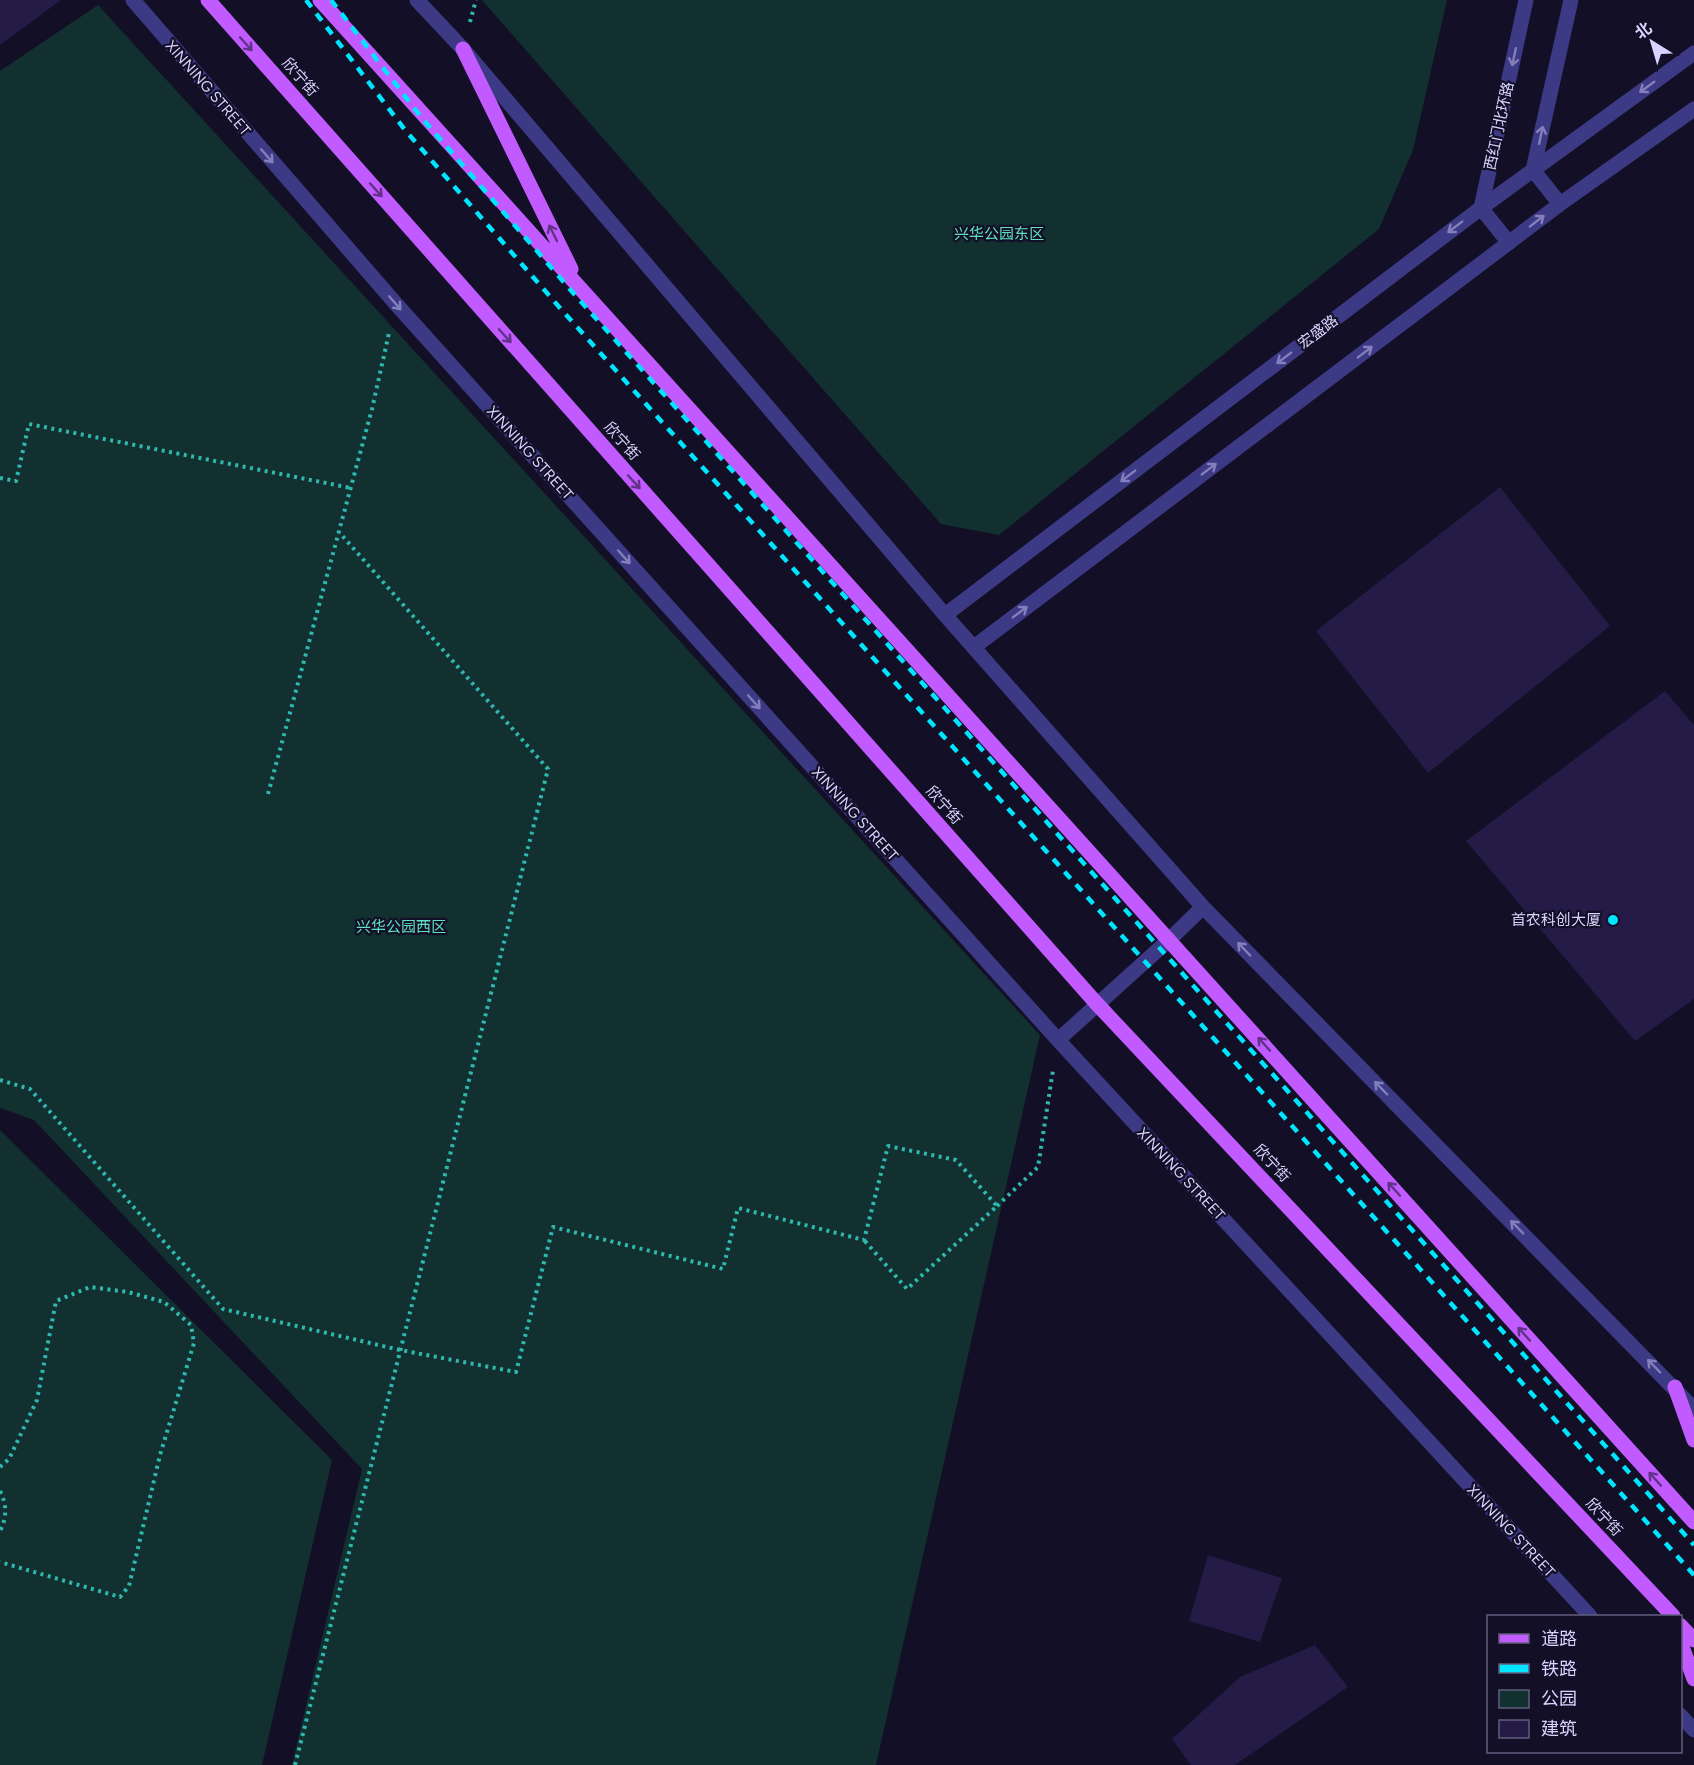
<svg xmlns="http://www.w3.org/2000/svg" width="1694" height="1765" font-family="Figtree,'Noto Sans SC',sans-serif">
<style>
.green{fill:#12302f}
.building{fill:#241b47}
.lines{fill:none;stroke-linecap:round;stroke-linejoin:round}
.path{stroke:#2fb8b0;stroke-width:4;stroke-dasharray:3 4.5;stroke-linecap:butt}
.minor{stroke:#3d3a85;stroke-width:15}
.major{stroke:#c25bff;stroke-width:15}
.rail{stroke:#00e5ff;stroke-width:4.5;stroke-dasharray:9 8;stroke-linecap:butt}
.oneway{stroke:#623188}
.oneway2{stroke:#837fbc}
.poi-dot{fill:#00e5ff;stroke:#130f26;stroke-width:2}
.labels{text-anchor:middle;stroke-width:4.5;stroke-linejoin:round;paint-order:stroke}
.street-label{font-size:15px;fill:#d9d4ff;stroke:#130f26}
.park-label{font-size:15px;fill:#5fe0c0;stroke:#130f26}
.poi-label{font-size:15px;fill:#d9d4ff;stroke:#130f26;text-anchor:end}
</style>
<rect width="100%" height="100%" fill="#130f26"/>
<!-- green -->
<path class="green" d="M482 0H1447L1413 150 1379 229 999 535 941 524Z
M98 5 1040 1035 876 1765H292L362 1469 34 1120 0 1108V71Z
M0 1130 332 1460 262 1765H0Z"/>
<!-- building -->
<path class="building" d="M0 0H61L0 45Z
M1500 487 1610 626 1428 773 1316 631Z
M1665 691 1694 725V999L1635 1041 1466 841Z
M1208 1555 1282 1578 1260 1642 1189 1621Z
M1315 1645 1348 1687 1235 1765H1191L1172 1739 1240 1677Z"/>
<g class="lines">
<!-- path -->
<path class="path" d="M470 22 476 0
M0 478 16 481 29 424 351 488
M268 794 372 409 389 333
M0 1080 30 1089 223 1309 400 1350 516 1372 553 1227 723 1269 738 1208 864 1240 888 1146 956 1160 997 1206 907 1289 864 1240
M997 1206 1038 1167 1053 1070
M0 1467 9 1459 37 1400 56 1301 90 1287 128 1292 164 1302 191 1325 194 1343 160 1455 129 1586 120 1597 0 1562
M0 1491C7 1505 7 1517 0 1531
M295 1765 548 769 339 532"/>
<!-- minor -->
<path class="minor" d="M133 0 396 304 1058 1040 1590 1616
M417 0 463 49 945 615 1203 907 1694 1409
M1560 204 1533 170 1571 0
M1509 243 1481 208 1526 0
M945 615 1481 208 1694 53
M974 647 1560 204 1694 109
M1058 1040 1170 939 1203 907
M1680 1715 1694 1730"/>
<!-- major -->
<path class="major" d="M208 0 1097 1004 1673 1616
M320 0 1694 1522
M463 49 571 269
M1675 1387 1694 1440
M1680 1625 1694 1640
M1680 1641 1694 1679"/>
<!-- rail -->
<path class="rail" d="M306 0 405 130 560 308 1694 1575
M331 0 421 117 575 295 1694 1545"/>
</g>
<!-- one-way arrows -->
<defs><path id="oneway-shaft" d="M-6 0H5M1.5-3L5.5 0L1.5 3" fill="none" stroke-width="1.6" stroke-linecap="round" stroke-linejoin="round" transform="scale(1.5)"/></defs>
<g class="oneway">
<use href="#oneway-shaft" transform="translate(246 44) rotate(48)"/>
<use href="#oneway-shaft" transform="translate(376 190) rotate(48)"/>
<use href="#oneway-shaft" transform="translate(553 233) rotate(-116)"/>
<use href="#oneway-shaft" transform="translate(505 336) rotate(48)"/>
<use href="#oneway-shaft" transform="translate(634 482) rotate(48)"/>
<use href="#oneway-shaft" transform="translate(1264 1044) rotate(-132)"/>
<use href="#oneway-shaft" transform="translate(1394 1189) rotate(-132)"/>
<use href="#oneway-shaft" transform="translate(1524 1334) rotate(-132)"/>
<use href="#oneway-shaft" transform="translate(1655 1479) rotate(-132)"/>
</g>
<g class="oneway2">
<use href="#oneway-shaft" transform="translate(1514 57) rotate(102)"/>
<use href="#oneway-shaft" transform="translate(1647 87) rotate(144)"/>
<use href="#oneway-shaft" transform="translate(1541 135) rotate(-78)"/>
<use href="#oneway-shaft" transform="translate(267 156) rotate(49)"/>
<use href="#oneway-shaft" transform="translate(1537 221) rotate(-38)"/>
<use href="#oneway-shaft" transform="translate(1455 227) rotate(143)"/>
<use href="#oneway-shaft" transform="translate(395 303) rotate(49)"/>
<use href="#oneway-shaft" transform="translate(1365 352) rotate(-37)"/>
<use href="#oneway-shaft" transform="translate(1284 358) rotate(143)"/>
<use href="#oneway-shaft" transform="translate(1209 469) rotate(-37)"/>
<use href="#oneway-shaft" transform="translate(1128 476) rotate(143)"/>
<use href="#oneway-shaft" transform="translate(624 557) rotate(48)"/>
<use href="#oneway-shaft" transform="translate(1020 612) rotate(-37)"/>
<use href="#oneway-shaft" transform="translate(754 702) rotate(48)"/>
<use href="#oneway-shaft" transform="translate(1244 949) rotate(-134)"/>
<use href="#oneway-shaft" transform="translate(1381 1088) rotate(-134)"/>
<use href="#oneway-shaft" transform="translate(1517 1227) rotate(-134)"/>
<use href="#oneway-shaft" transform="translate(1654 1366) rotate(-134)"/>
</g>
<!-- markers -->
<circle class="poi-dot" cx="1613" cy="920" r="6"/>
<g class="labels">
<!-- street labels -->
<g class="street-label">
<text transform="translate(300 77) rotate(48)" y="5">欣宁街</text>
<text transform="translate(208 88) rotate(49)" y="5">XINNING STREET</text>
<text transform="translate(1499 126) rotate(-78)" y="5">西红门北环路</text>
<text transform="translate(1318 332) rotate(-37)" y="5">宏盛路</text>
<text transform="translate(622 441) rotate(48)" y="5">欣宁街</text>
<text transform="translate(530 453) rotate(48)" y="5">XINNING STREET</text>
<text transform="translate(944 805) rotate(48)" y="5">欣宁街</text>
<text transform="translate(855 814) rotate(48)" y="5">XINNING STREET</text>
<text transform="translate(1272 1163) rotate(47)" y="5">欣宁街</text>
<text transform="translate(1181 1174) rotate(47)" y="5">XINNING STREET</text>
<text transform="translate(1604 1517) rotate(47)" y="5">欣宁街</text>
<text transform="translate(1511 1531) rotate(47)" y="5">XINNING STREET</text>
</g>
<!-- park labels -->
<g class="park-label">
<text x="999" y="239">兴华公园东区</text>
<text x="401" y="932">兴华公园西区</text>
</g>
<!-- poi labels -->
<g class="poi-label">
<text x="1601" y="925">首农科创大厦</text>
</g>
</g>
<!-- legend -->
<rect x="1487" y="1615" width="195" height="138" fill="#130f26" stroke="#625e7d" stroke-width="1.5"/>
<rect x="1499" y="1634" width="30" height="9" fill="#c25bff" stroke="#625e7d" stroke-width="1.5"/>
<text x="1541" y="1645" font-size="18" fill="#d9d4ff">道路</text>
<rect x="1499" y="1664" width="30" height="9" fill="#00e5ff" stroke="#625e7d" stroke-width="1.5"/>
<text x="1541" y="1675" font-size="18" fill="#d9d4ff">铁路</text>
<rect x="1499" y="1690" width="30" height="18" fill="#12302f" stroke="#625e7d" stroke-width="1.5"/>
<text x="1541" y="1705" font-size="18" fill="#d9d4ff">公园</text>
<rect x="1499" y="1720" width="30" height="18" fill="#241b47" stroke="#625e7d" stroke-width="1.5"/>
<text x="1541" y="1735" font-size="18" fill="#d9d4ff">建筑</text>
<!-- north arrow -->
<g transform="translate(1652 42) rotate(323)" stroke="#130f26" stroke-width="4.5" paint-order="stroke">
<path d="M0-4.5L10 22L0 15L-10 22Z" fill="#d9d4ff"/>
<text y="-9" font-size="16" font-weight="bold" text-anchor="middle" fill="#d9d4ff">北</text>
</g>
</svg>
